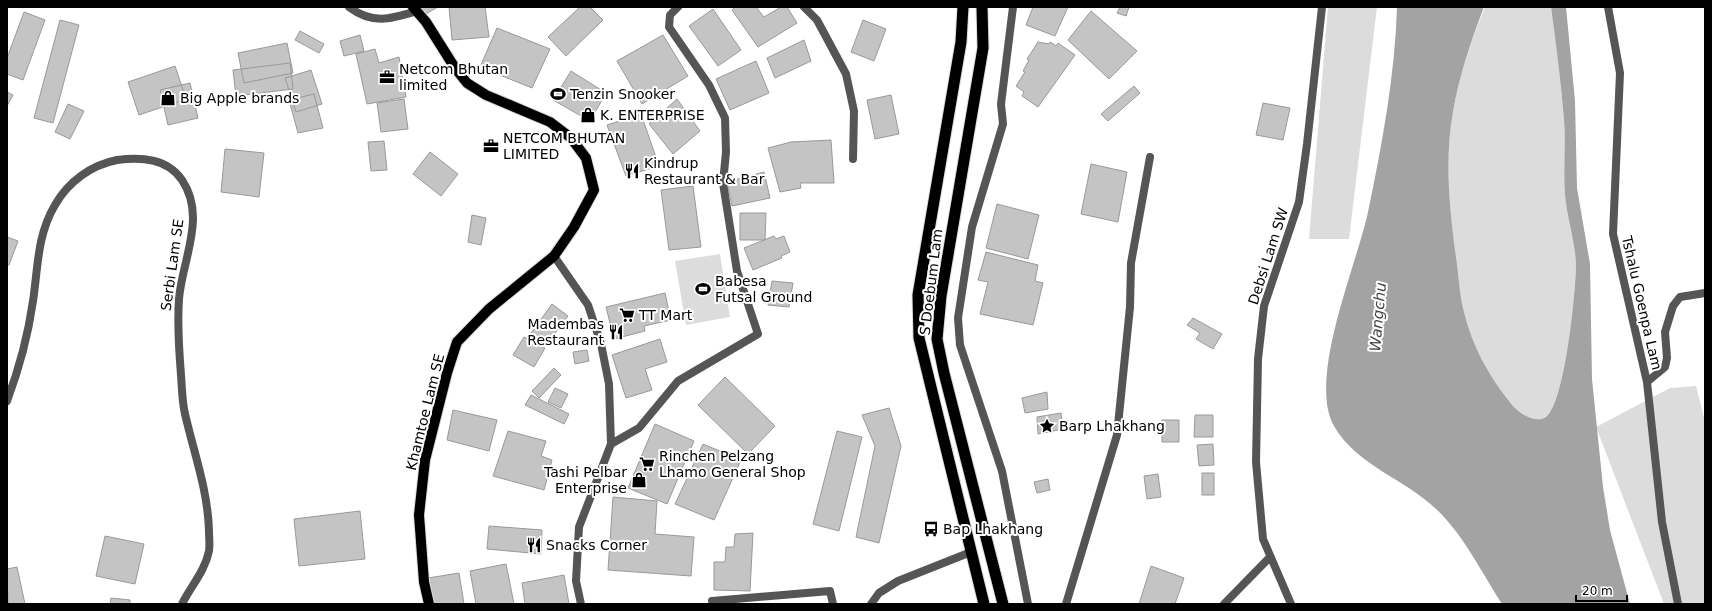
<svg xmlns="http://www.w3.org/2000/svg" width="1712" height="611" font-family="'DejaVu Sans',sans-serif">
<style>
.green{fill:#dcdcdc}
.water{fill:#a3a3a3}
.building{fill:#c4c4c4;stroke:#999}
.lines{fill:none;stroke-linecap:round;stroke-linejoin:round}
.primary-casing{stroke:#dbdbdb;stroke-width:12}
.trunk-casing{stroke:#dbdbdb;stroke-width:13}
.minor{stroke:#555;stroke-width:8}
.tertiary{stroke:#555;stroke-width:8}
.primary{stroke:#000;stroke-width:10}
.trunk{stroke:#000;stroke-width:11}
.labels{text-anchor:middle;stroke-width:4;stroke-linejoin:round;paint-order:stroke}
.poi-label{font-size:14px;fill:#000;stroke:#fff;text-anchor:start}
.street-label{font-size:14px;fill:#000;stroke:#fff}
.water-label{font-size:15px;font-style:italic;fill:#444;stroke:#fff}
</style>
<rect width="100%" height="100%" fill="#fff"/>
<!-- green -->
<path class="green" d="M1328 7H1377L1349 239H1309Z
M1485 7H1551C1556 45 1561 82 1564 120 1566 145 1563 170 1565 195 1567 218 1575 241 1576 264 1576 290 1565 403 1546 417 1534 425 1516 411 1509 401 1488 375 1472 345 1464 312 1460 297 1459 280 1457 264 1450 214 1444 163 1453 112 1459 76 1471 41 1485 7Z
M720 254 730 317 686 325 675 261Z
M1696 386 1705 422V604H1664L1596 427 1670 388Z"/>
<!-- water -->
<path class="water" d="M1397 7H1484C1471 41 1459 76 1453 112 1444 163 1450 213 1457 264 1459 280 1460 297 1464 312 1472 345 1488 375 1509 401 1516 411 1534 425 1546 417 1565 403 1576 290 1576 264 1575 241 1567 218 1565 195 1563 170 1566 145 1564 120 1561 82 1556 45 1551 7H1566L1575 101 1577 188 1590 264 1592 379 1603 487 1610 530 1630 604H1502C1482 573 1463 534 1436 509 1405 479 1356 465 1334 426 1307 379 1357 264 1368 212 1382 145 1395 75 1397 7Z"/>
<!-- building -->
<path class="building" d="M420 7H438L424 15Z
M449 7H485L489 37 452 40Z
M580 7H590L603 20 566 56 548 37Z
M735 7H756L764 17 781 7H787L797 23 758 47 732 10Z
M1033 7H1068L1055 36 1026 25Z
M1120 7H1129L1126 16 1117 13Z
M713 9 741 50 718 66 689 26Z
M1091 11 1137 51 1109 79 1068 40Z
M24 12 45 20 23 80 7 74V58Z
M60 20 79 25 53 123 34 118Z
M863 20 886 29 874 61 851 52Z
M497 28 550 49 532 88 480 67Z
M300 31 324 44 319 53 295 40Z
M360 35 364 51 344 56 340 41Z
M663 35 688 76 642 104 617 61Z
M804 40 811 61 775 78 767 58Z
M1038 42 1049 44 1050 42 1056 46 1058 43 1075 55 1038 107 1022 96 1024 92 1016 86 1025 72 1023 71 1029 60 1027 59Z
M287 43 293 73 244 83 238 53Z
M375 49 379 63 399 57 406 97 367 104 356 54Z
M756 61 769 93 730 110 716 79Z
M290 63 293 89 236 96 233 70Z
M175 66 186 99 139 115 128 82Z
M311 70 322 104 296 112 285 78Z
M571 71 606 93 590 121 553 100Z
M190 83 198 118 168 125 160 90Z
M1134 86 1140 93 1108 121 1101 114Z
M7 92 13 95 7 106Z
M314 94 323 128 298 133 289 100Z
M891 95 899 134 875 139 867 100Z
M404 99 408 129 381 132 377 103Z
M677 99 700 131 673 154 649 124Z
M1263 103 1290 108 1283 140 1256 135Z
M68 104 84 111 70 139 55 132Z
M641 114 659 166 626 176 607 125Z
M831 140 834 183H800L801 188 780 192 768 148 791 142Z
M384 141 387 170 371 171 368 142Z
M225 149 264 153 259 197 221 192Z
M430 152 458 174 441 196 413 174Z
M1091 164 1127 172 1118 222 1081 214Z
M764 172 770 198 732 206 727 182Z
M693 186 701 247 669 250 661 190Z
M997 204 1039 215 1028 259 986 248Z
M740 213H766L765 240H740Z
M472 215 486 218 481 245 468 242Z
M774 236 776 239 784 236 790 252 781 256 782 258 753 270 744 248Z
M7 237 18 241 9 265H7Z
M986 252 1038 265 1035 281 1043 283 1033 325 980 314 988 282 978 280Z
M772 281 793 283 789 307 768 305Z
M665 293 671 320 644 326 645 331 614 339 606 307Z
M552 304 568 316 546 345 531 333Z
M1193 318 1222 334 1213 349 1196 339 1200 333 1187 325Z
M524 337 545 348 534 367 513 355Z
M660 339 667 362 645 369 652 390 626 398 612 355Z
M587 350 589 361 575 364 573 352Z
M554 368 561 375 539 398 532 391Z
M725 377 775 426 748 454 698 405Z
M555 388 568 394 561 408 548 402Z
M1047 392 1048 409 1025 413 1022 398Z
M531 395 569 414 564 424 525 405Z
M889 408 901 446 879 543 856 537 875 446 862 415Z
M453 410 497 420 489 451 447 440Z
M1061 413 1063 429 1038 434 1037 417Z
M1195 415H1213V437H1194Z
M1162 420H1179V442H1162Z
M655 424 694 441 667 504 628 488Z
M508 431 546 441 541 456 552 460 544 490 493 476Z
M837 431 862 437 839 531 813 524Z
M703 444 741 460 714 520 675 504Z
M1213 444 1214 465 1199 466 1197 445Z
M1202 473H1214V495H1202Z
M1158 474 1161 497 1147 499 1144 476Z
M1048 479 1050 490 1037 493 1034 482Z
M613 497 657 501 655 534 694 537 691 576 608 570Z
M360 511 365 559 299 566 294 519Z
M489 526 542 530 541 554 487 549Z
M753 533 750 591 714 590V562H725L726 547H734L735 534Z
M105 536 144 544 135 584 96 576Z
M506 564 514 604H476L470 571Z
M1151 566 1184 578 1175 604H1139Z
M17 567 25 604H8L7 569Z
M459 573 464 604H433L428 578Z
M564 575 569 604H525L522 583Z
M111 598 130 600V604H110Z"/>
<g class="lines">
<!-- primary casing -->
<g class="primary-casing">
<path id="primary" d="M413 7 426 22 455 68 467 83 486 95 550 122 571 138 586 158 594 190 574 227 554 256 489 309 457 342 447 373 425 460 419 515 424 582 429 604"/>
</g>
<!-- trunk casing -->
<g class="trunk-casing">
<path id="trunk" d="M963 7 961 42 918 295 919 338 984 604
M982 7 983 48 941 296 937 339 944 373 1003 604"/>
</g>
<!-- minor -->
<path class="minor" d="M349 7C373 25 391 19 417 11
M804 7 817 20 846 74 854 111 853 159
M1013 7 1001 104 1003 124 972 227 958 318 960 345 1002 471 1028 604
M1608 7 1620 73 1613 234 1647 382 1662 522 1678 604
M554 256 588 305 601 344 609 384 611 444 579 527 576 581 581 604
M1647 382 1665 367 1667 358 1665 332 1673 306 1680 297 1705 293
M611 444 639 428 678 381 758 334 737 271 723 183 726 152 725 118 709 85 669 27 670 15 678 7
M712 601 830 591 833 604
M871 604 879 593 898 581 971 552
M1066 604 1117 435 1130 307 1131 263 1150 157
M1224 604 1270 557
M1291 604 1263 539 1256 462 1258 359 1264 306 1299 202 1307 144 1322 7"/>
<!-- tertiary -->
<path class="tertiary" d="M7 401C19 369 28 336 33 301 38 268 37 235 55 205 68 182 91 165 117 160 141 157 167 158 182 180 207 217 182 260 179 299 177 325 179 350 181 375 182 388 182 401 185 414 194 453 208 491 209 531 209 538 210 545 209 551 205 571 191 586 182 604"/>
<!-- primary -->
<use href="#primary" class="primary"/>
<!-- trunk -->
<use href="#trunk" class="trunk"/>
</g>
<!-- icons -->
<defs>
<g id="office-bare" transform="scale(1.2)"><path d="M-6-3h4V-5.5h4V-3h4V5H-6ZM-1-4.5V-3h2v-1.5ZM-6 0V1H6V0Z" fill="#000" stroke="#fff" stroke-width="2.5" paint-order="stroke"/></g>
<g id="stadium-bare" transform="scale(1.2)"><path d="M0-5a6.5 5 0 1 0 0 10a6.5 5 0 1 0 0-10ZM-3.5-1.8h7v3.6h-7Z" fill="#000" stroke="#fff" stroke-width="2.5" paint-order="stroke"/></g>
<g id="shop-bare" transform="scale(1.2)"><path d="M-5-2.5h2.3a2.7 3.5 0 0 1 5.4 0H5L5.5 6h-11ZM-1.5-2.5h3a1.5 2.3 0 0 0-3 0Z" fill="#000" stroke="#fff" stroke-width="2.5" paint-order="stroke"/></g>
<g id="restaurant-bare" transform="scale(1.2)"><path d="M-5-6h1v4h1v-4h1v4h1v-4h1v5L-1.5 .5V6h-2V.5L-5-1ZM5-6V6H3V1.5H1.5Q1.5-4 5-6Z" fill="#000" stroke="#fff" stroke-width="2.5" paint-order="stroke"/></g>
<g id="supermarket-bare" transform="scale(1.2)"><path d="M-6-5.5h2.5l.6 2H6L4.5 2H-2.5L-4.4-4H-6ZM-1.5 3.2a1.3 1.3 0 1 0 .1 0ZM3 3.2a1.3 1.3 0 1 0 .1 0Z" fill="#000" stroke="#fff" stroke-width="2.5" paint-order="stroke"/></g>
<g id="sight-bare" transform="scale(1.2)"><path d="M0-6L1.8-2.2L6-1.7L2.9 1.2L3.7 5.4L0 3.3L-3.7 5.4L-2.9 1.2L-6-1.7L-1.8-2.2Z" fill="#000" stroke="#fff" stroke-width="2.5" paint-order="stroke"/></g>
<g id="bus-bare" transform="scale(1.2)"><path d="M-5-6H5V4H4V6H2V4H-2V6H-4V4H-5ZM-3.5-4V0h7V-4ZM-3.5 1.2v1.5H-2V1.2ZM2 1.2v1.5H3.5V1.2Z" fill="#000" stroke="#fff" stroke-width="2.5" paint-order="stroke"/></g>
</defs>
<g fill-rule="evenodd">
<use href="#office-bare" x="387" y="77"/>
<use href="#stadium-bare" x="558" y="94"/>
<use href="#shop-bare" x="168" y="98"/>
<use href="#shop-bare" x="588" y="115"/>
<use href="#office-bare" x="491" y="146"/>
<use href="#restaurant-bare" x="632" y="171"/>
<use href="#stadium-bare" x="703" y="289"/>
<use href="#supermarket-bare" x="627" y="315"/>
<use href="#restaurant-bare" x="616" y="332"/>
<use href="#sight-bare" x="1047" y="426"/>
<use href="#supermarket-bare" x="647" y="464"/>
<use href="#shop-bare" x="639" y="480"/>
<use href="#bus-bare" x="931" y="529"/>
<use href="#restaurant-bare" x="534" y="545"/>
</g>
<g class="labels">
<!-- poi labels -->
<g class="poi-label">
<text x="399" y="74">Netcom Bhutan<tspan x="399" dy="16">limited</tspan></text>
<text x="570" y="99">Tenzin Snooker</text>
<text x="180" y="103">Big Apple brands</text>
<text x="600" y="120">K. ENTERPRISE</text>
<text x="503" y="143">NETCOM BHUTAN<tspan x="503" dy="16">LIMITED</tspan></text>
<text x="644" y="168">Kindrup<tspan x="644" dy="16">Restaurant &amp; Bar</tspan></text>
<text x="715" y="286">Babesa<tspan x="715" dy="16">Futsal Ground</tspan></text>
<text x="639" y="320">TT Mart</text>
<text x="604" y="329" text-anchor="end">Madembas<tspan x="604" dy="16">Restaurant</tspan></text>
<text x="1059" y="431">Barp Lhakhang</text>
<text x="659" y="461">Rinchen Pelzang<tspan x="659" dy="16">Lhamo General Shop</tspan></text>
<text x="627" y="477" text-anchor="end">Tashi Pelbar<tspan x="627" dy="16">Enterprise</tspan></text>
<text x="943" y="534">Bap Lhakhang</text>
<text x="546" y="550">Snacks Corner</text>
</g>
<!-- street labels -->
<g class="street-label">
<text transform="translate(1268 256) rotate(-72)" y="5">Debsi Lam SW</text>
<text transform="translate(172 265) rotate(-82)" y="5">Serbi Lam SE</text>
<text transform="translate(931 282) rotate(-83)" y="5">S Doebum Lam</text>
<text transform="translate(1642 303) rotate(77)" y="5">Tshalu Goenpa Lam</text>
<text transform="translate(425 412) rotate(-76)" y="5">Khamtoe Lam SE</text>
</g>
<!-- water labels -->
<g class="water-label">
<text transform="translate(1378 317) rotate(-85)" y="5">Wangchu</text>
</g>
</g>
<!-- border -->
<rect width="1712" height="611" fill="none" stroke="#000000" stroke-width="16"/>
<!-- scale -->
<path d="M1576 595v6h51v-6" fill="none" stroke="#000000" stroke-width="2"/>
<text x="1582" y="595" font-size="12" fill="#000000" stroke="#ffffff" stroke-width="3" paint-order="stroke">20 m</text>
</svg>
